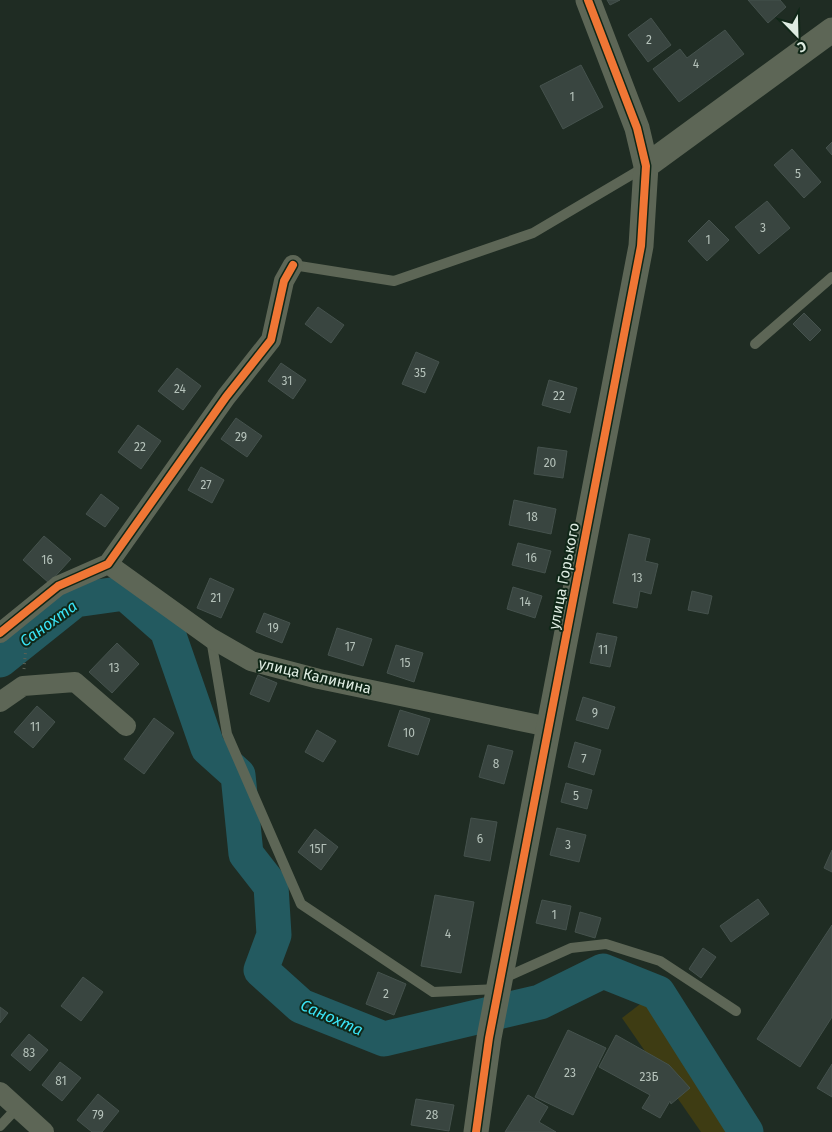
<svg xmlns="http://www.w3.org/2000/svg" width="832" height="1132" font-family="'Fira Sans',sans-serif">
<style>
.green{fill:#3e3c13}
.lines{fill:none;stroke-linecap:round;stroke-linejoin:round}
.river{stroke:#235a60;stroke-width:35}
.building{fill:#394540;stroke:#45524d}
.path{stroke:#5a6256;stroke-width:3;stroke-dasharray:1 4;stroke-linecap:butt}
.service{stroke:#5d6656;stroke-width:10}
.minor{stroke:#5d6656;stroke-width:20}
.tertiary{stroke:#5d6656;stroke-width:25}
.cycleway-casing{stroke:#102718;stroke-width:11}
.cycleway{stroke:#f07635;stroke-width:8}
.labels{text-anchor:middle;stroke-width:4;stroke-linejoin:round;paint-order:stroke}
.number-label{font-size:12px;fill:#b5c2ba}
.street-label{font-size:15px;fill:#deece2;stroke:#102718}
.water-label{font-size:16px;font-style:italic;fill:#3ae4f6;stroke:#102718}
</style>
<rect width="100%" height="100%" fill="#1f2c23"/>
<!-- green -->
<path class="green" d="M665 985 757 1132H701L622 1018Z"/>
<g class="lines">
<!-- river -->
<path class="river" d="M0 660 75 600 125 593 167 630 208 748 238 775 246 854 271 886 274 935 261 970 301 1006 384 1039 540 1002 603 971 658 993 746 1132"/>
</g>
<!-- building -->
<path class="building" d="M607 0H620L610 5Z
M748 0H780L786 7 768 23Z
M651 18 671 45 648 62 628 35Z
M725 30 744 54 679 102 653 69 680 49 687 58Z
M581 65 603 107 563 129 540 86Z
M832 142V155L826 148Z
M792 149 821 182 804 198 774 165Z
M767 201 790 228 759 254 735 227Z
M709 220 729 240 707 261 688 241Z
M318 307 344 325 331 343 305 324Z
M804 313 821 330 810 341 793 324Z
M416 352 439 362 425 393 402 384Z
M281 363 306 380 293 399 268 381Z
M177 368 201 386 183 410 158 391Z
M549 380 577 388 570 413 542 405Z
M236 418 262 436 247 457 221 439Z
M138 425 161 441 141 469 118 452Z
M538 447 567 451 563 478 534 474Z
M201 467 224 480 212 503 188 490Z
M101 494 119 508 105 527 86 514Z
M514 500 556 509 551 534 509 525Z
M629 534 650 539 645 561 658 564 651 594 640 591 637 608 613 603Z
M44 536 71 559 49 583 23 560Z
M518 543 551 551 545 573 512 565Z
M210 578 234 589 221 618 197 608Z
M513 587 542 596 535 618 507 609Z
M692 591 712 596 708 614 688 610Z
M264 613 290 623 282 643 256 632Z
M337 628 372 639 363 666 328 655Z
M597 633 617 637 610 667 590 663Z
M117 643 139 664 112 693 89 672Z
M396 645 423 653 414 682 387 673Z
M258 675 277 683 269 702 250 694Z
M583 697 615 707 608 729 576 720Z
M37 706 55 722 33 748 14 732Z
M400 710 430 719 418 755 388 746Z
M154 718 174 733 144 774 124 759Z
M317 730 336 741 323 762 305 752Z
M575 742 601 750 594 775 568 767Z
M488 745 513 751 504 784 479 777Z
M566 783 592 790 587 809 561 802Z
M471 818 497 822 490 861 464 856Z
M557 828 586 835 579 862 550 855Z
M315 829 338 847 321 870 298 852Z
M832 850V872L824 868Z
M435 895 474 902 461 973 421 966Z
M758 899 769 914 731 942 720 926Z
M542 900 571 906 566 930 536 923Z
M580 912 601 918 595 938 575 932Z
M832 925V1017L800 1067 757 1039Z
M703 948 716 957 701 978 689 969Z
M378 972 406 984 394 1015 366 1004Z
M83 977 103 992 81 1021 61 1006Z
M0 1007 8 1013 0 1023Z
M568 1030 606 1048 573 1115 535 1097Z
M29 1034 48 1050 30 1071 11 1055Z
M616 1035 669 1065 690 1088 671 1104 670 1101 660 1118 642 1108 650 1095 599 1067Z
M60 1062 81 1078 62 1101 42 1085Z
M832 1064V1097L817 1088Z
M98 1094 119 1111 102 1132H92L77 1120Z
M528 1095 548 1107 539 1122 556 1132H505Z
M416 1099 454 1105 449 1131 411 1125Z"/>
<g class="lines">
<!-- path -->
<path class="path" d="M24 669 27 635"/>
<!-- service -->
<path class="service" d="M293 265 394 281 533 233 643 168
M755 344 832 277
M211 639 227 734 301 904 433 992 498 989
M504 978 571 948 606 944 660 961 736 1011
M0 1126 17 1108"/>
<!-- minor -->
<path class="minor" d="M108 564 211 638 251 661 319 679 549 727
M0 633 58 586 108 564 226 397 271 340 284 281 293 265
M0 702 23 686 75 682 126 726
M0 1092 44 1132"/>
<!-- tertiary -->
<path class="tertiary" d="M646 166 832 30
M476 1132 489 1038 641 246 646 166 637 128 588 0"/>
<!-- cycleway casing -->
<g class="cycleway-casing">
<path id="cycleway" d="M0 633 58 586 108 564 226 397 271 340 284 281 293 265
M476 1132 489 1038 641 246 646 166 637 128 588 0"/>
</g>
<!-- cycleway -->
<use href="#cycleway" class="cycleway"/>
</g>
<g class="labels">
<!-- number labels -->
<g class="number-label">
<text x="649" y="44">2</text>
<text x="696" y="68">4</text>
<text x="572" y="101">1</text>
<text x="798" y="178">5</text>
<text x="763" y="232">3</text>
<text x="708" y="244">1</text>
<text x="420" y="377">35</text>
<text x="287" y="385">31</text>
<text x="180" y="393">24</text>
<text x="559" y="400">22</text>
<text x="241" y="441">29</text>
<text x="140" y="451">22</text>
<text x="550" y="467">20</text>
<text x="206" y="489">27</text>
<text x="532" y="521">18</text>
<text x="531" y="562">16</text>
<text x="47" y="564">16</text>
<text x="637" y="582">13</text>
<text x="216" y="602">21</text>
<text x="525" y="606">14</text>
<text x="273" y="632">19</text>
<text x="350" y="651">17</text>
<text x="603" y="654">11</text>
<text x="405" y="667">15</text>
<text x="114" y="672">13</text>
<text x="595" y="717">9</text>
<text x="35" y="731">11</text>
<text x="409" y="737">10</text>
<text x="584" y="763">7</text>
<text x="496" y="768">8</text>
<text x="576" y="800">5</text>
<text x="480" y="843">6</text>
<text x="568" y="849">3</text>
<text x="318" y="853">15Г</text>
<text x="554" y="919">1</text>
<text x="448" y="938">4</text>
<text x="386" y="998">2</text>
<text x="29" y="1057">83</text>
<text x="570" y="1077">23</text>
<text x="649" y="1081">23Б</text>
<text x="61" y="1085">81</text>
<text x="98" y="1119">79</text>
<text x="432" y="1119">28</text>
</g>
<!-- street labels -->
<g class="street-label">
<text transform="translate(564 576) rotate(-79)" y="5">улица Горького</text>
<text transform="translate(315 676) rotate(13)" y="5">улица Калинина</text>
</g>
<!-- water labels -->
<g class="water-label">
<text transform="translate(48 623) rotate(-36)" y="6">Санохта</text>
<text transform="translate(332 1017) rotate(24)" y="6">Санохта</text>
</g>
</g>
<!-- north arrow -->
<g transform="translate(797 35) rotate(157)" stroke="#102718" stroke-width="4" paint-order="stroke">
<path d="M0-4L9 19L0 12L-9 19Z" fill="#deece2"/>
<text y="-8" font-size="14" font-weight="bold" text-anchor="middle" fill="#deece2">С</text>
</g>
</svg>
